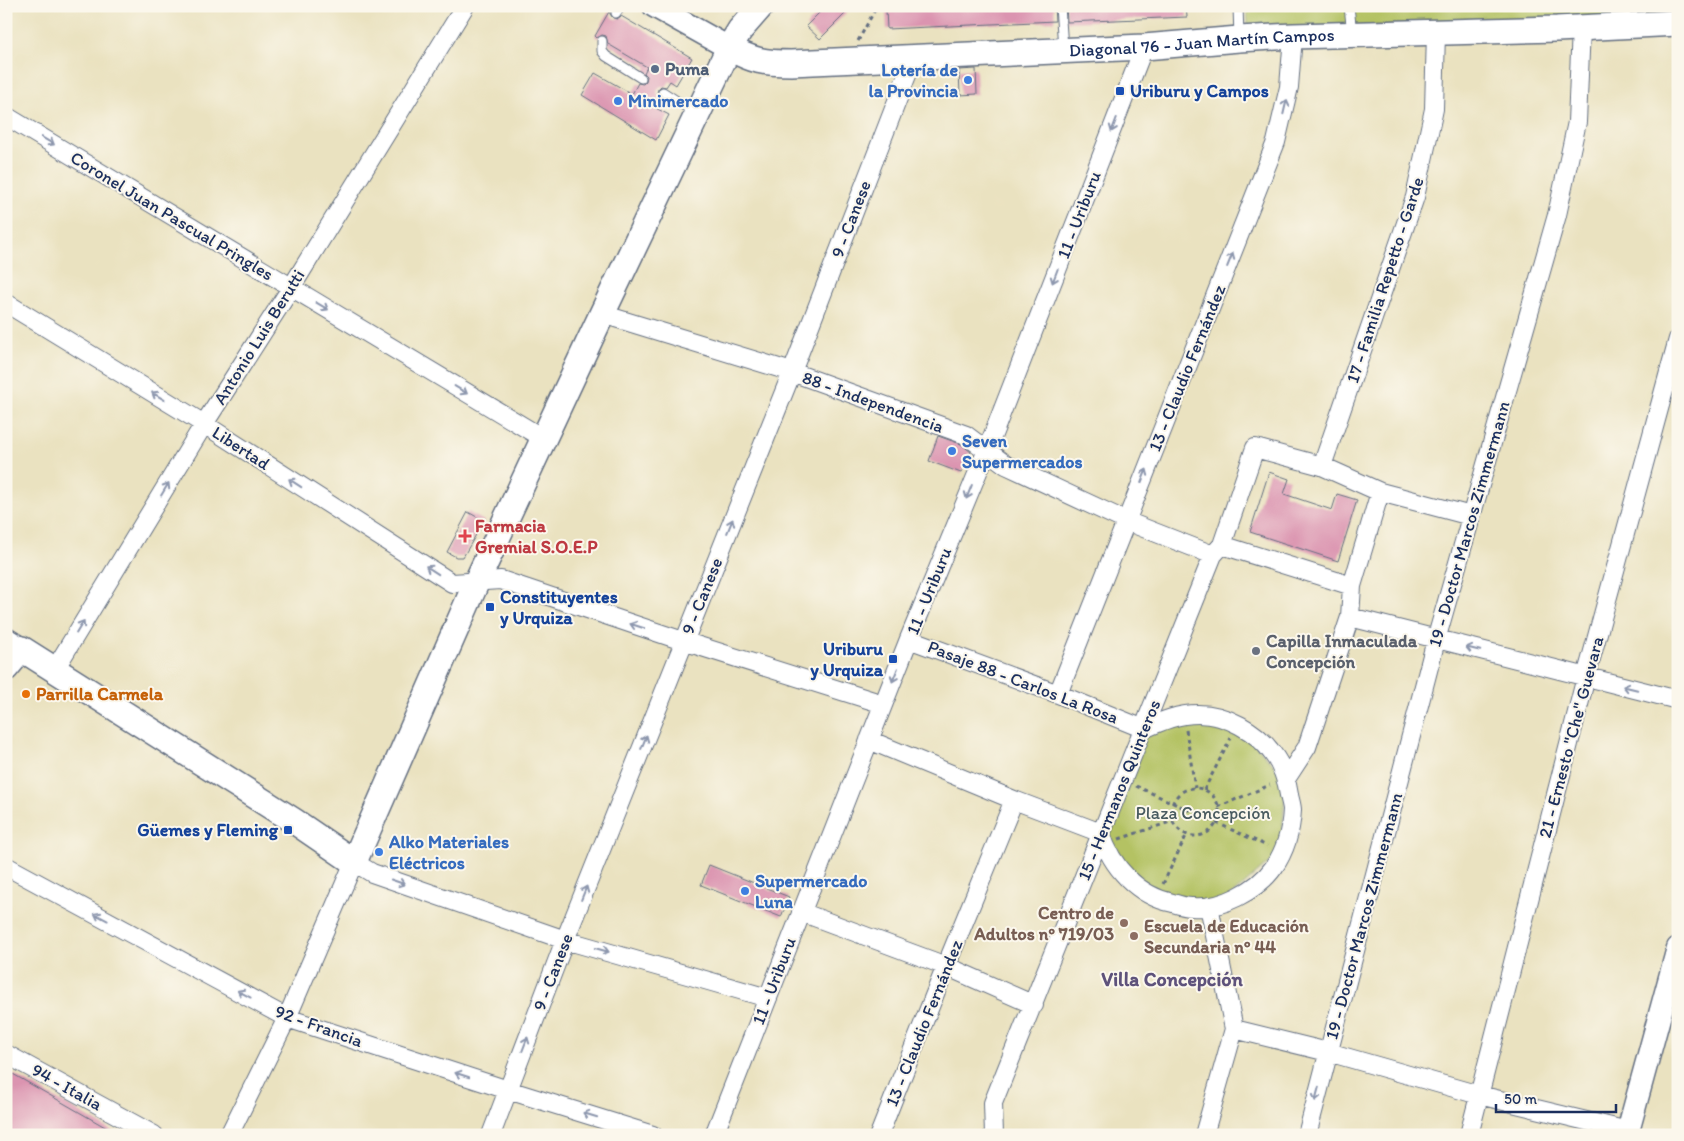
<svg xmlns="http://www.w3.org/2000/svg" width="1684" height="1141" font-family="Itim,sans-serif">
<style>
.green{fill:#b4c264;stroke:#687861}
.building{fill:#db94b0}
.lines{fill:none;stroke-linecap:round;stroke-linejoin:round}
.service-casing{stroke:#636e80;stroke-width:11}
.minor-casing{stroke:#636e80;stroke-width:20}
.tertiary-casing{stroke:#636e80;stroke-width:25}
.secondary-casing{stroke:#636e80;stroke-width:28}
.path{stroke:#636e80;stroke-width:3;stroke-dasharray:4 4;stroke-linecap:butt}
.service{stroke:#fff;stroke-width:9}
.minor{stroke:#fff;stroke-width:18}
.tertiary{stroke:#fff;stroke-width:22}
.secondary{stroke:#fff;stroke-width:25}
.oneway{stroke:#8d97ae}
.service-dot{fill:#5c6f8a;stroke:#fbf7ec;stroke-width:2}
.shop-dot{fill:#3f7fe0;stroke:#fbf7ec;stroke-width:2}
.transit-dot{fill:#1a4fb4;stroke:#fbf7ec;stroke-width:2}
.health-dot{fill:#e0444e;stroke:#fbf7ec;stroke-width:2}
.worship-dot{fill:#6b7280;stroke:#fbf7ec;stroke-width:2}
.food-dot{fill:#e8710a;stroke:#fbf7ec;stroke-width:2}
.education-dot{fill:#8d6e63;stroke:#fbf7ec;stroke-width:2}
.labels{text-anchor:middle;stroke-width:4;stroke-linejoin:round;paint-order:stroke}
.street-label{font-size:18px;fill:#1b2f5e;stroke:#fbf7ec}
.service-label{font-size:18px;font-weight:bold;fill:#4e5e75;stroke:#fbf7ec;text-anchor:start}
.shop-label{font-size:18px;font-weight:bold;fill:#366cbe;stroke:#fbf7ec;text-anchor:start}
.transit-label{font-size:18px;font-weight:bold;fill:#164399;stroke:#fbf7ec;text-anchor:start}
.health-label{font-size:18px;font-weight:bold;fill:#be3a42;stroke:#fbf7ec;text-anchor:start}
.worship-label{font-size:18px;font-weight:bold;fill:#5b616d;stroke:#fbf7ec;text-anchor:start}
.food-label{font-size:18px;font-weight:bold;fill:#c56008;stroke:#fbf7ec;text-anchor:start}
.park-label{font-size:18px;fill:#495b60;stroke:#fbf7ec}
.education-label{font-size:18px;font-weight:bold;fill:#785e54;stroke:#fbf7ec;text-anchor:end}
.quarter-label{font-size:20px;font-weight:bold;fill:#5e527b;stroke:#fbf7ec}
</style>
<rect width="100%" height="100%" fill="#fbf7ec"/>
<filter id="ink" filterUnits="userSpaceOnUse"><feTurbulence type="fractalNoise" baseFrequency=".02" numOctaves="2"/><feDisplacementMap in="SourceGraphic" scale="10" xChannelSelector="R" yChannelSelector="G"/><feConvolveMatrix kernelMatrix="1 2 1 2 8 2 1 2 1" color-interpolation-filters="sRGB"/></filter>
<filter id="wash" filterUnits="userSpaceOnUse"><feTurbulence type="fractalNoise" baseFrequency=".0096" numOctaves="4" result="noise"/><feDisplacementMap in="SourceGraphic" scale="20" xChannelSelector="R" yChannelSelector="G"/><feGaussianBlur stdDeviation="1.12" result="paint"/><feColorMatrix in="noise" values="0 0 0 0 0 0 0 0 0 0 0 0 0 0 0 0 0 1.4 0 .05"/><feComposite in="paint" operator="in"/></filter>
<g filter="url(#wash)">
<rect width="100%" height="100%" fill="#eae2c0"/>
<!-- green -->
<path class="green" d="M1247 6H1678V16L1248 30Z
M1171 717 1238 725 1286 779 1281 852 1223 903 1161 901 1104 844 1144 729Z"/>
<g id="blocks">
<!-- building -->
<path class="building" d="M826 6H853L820 39 806 26Z
M970 6H1054L1055 21 887 29 886 10Z
M1066 6H1186L1187 17 1067 22Z
M610 10V14L613 18 617 19 621 16 692 58 676 85 670 81 666 87 661 86 658 89 657 94 660 97 654 107 669 115 656 140 582 95 595 73 632 94 638 83 643 84 646 81 647 76 644 73 647 67 608 44 606 36 602 35 597 38 595 36Z
M976 69 977 94 960 95 959 70Z
M938 436 961 444 971 452 961 473 929 461Z
M1269 472 1289 479 1284 494 1332 510 1337 494 1357 500 1338 561 1250 532Z
M468 512 484 521 463 557H456L447 552Z
M709 865 789 897 781 917 701 885Z
M6 1070 119 1135H6Z"/>
</g>
</g>
<g filter="url(#ink)">
<use href="#blocks" fill-opacity="0" stroke="#636e80" stroke-width="1"/>
<g class="lines">
<!-- service casing -->
<g class="service-casing">
<path id="service" d="M1060 6 1063 48
M1238 6 1239 38
M1349 6 1352 34
M616 13 620 6
M602 41V51L606 56 641 78
M663 92 697 114"/>
</g>
<!-- minor casing -->
<g class="minor-casing">
<path id="minor" d="M6 116 544 439
M6 303 204 424 452 583 501 580 683 641 883 704
M602 314 792 372 966 435 1006 465 1126 521 1213 555
M1322 466 1415 197 1434 109 1436 32
M1222 545 1352 586
M1350 617 1678 700
M909 639 1058 694 1144 729C1162 721 1178 714 1198 714 1226 714 1257 731 1273 754 1282 766 1287 781 1289 795 1290 800 1292 806 1292 810 1291 830 1285 851 1274 867 1257 891 1220 910 1192 907 1185 907 1179 905 1173 903 1138 896 1111 867 1101 833
M55 669 204 424 291 288 465 6
M1058 694 1276 142 1289 87 1293 36
M869 740 1014 800 1101 833
M1286 779 1307 747 1350 617 1352 586 1380 492
M6 866 287 1018 508 1090 653 1135
M801 912 946 966 1034 1005
M1234 1029 1328 1052 1479 1095 1628 1131
M6 1054 154 1135
M229 1135 287 1018 354 862 372 873 565 940 768 998
M491 1135 565 940 792 372 914 57
M714 1135 909 639 987 450 1144 47
M879 1135 946 966 1014 800
M994 1135 993 1103 1213 555 1222 545 1255 448 1322 466 1380 492 1471 516
M1204 1135 1234 1029 1209 906
M1307 1135 1436 640 1557 215 1577 122 1581 28
M1469 1135 1586 677 1678 339"/>
</g>
<!-- tertiary casing -->
<g class="tertiary-casing">
<path id="tertiary" d="M654 6 729 48
M6 639 22 649
M1627 1135 1678 948"/>
</g>
<!-- secondary casing -->
<g class="secondary-casing">
<g id="secondary">
<path id="s1" d="M729 48C754 61 763 63 791 63L1144 47 1239 39 1293 36 1557 29 1678 23"/>
<path d="M6 668 22 649 294 821 354 862 477 581 602 314 729 48 740 30 761 6"/>
</g>
</g>
<!-- path -->
<path class="path" d="M858 41 877 6
M1186 730 1195 788
M1136 786 1267 846
M1171 812a24 24 0 1 1 48 0a24 24 0 1 1-48 0Z
M1204 790 1231 738
M1218 807 1270 785
M1119 839 1173 821
M1163 884 1187 834"/>
<!-- service -->
<use href="#service" class="service"/>
<!-- minor -->
<use href="#minor" class="minor"/>
<!-- tertiary -->
<use href="#tertiary" class="tertiary"/>
<!-- secondary -->
<use href="#secondary" class="secondary"/>
</g>
<!-- one-way arrows -->
<defs><path id="oneway-shaft" d="M-6 0H5M1.5-3L5.5 0L1.5 3" fill="none" stroke-width="1.6" stroke-linecap="round" stroke-linejoin="round" transform="scale(1.25)"/></defs>
<g class="oneway">
<use href="#oneway-shaft" transform="translate(1285 107) rotate(-77)"/>
<use href="#oneway-shaft" transform="translate(1114 125) rotate(111)"/>
<use href="#oneway-shaft" transform="translate(48 141) rotate(31)"/>
<use href="#oneway-shaft" transform="translate(1230 260) rotate(-68)"/>
<use href="#oneway-shaft" transform="translate(1055 276) rotate(111)"/>
<use href="#oneway-shaft" transform="translate(322 306) rotate(31)"/>
<use href="#oneway-shaft" transform="translate(461 390) rotate(31)"/>
<use href="#oneway-shaft" transform="translate(158 396) rotate(-149)"/>
<use href="#oneway-shaft" transform="translate(1144 476) rotate(-68)"/>
<use href="#oneway-shaft" transform="translate(295 483) rotate(-147)"/>
<use href="#oneway-shaft" transform="translate(165 489) rotate(-59)"/>
<use href="#oneway-shaft" transform="translate(969 492) rotate(112)"/>
<use href="#oneway-shaft" transform="translate(730 526) rotate(-68)"/>
<use href="#oneway-shaft" transform="translate(432 570) rotate(-147)"/>
<use href="#oneway-shaft" transform="translate(637 626) rotate(-162)"/>
<use href="#oneway-shaft" transform="translate(80 627) rotate(-59)"/>
<use href="#oneway-shaft" transform="translate(1473 649) rotate(-166)"/>
<use href="#oneway-shaft" transform="translate(895 675) rotate(112)"/>
<use href="#oneway-shaft" transform="translate(1630 688) rotate(-166)"/>
<use href="#oneway-shaft" transform="translate(644 742) rotate(-68)"/>
<use href="#oneway-shaft" transform="translate(398 882) rotate(19)"/>
<use href="#oneway-shaft" transform="translate(584 893) rotate(-68)"/>
<use href="#oneway-shaft" transform="translate(101 917) rotate(-152)"/>
<use href="#oneway-shaft" transform="translate(602 950) rotate(16)"/>
<use href="#oneway-shaft" transform="translate(244 994) rotate(-152)"/>
<use href="#oneway-shaft" transform="translate(525 1044) rotate(-69)"/>
<use href="#oneway-shaft" transform="translate(462 1075) rotate(-162)"/>
<use href="#oneway-shaft" transform="translate(1317 1094) rotate(105)"/>
<use href="#oneway-shaft" transform="translate(590 1115) rotate(-163)"/>
</g>
</g>
<!-- markers -->
<circle class="service-dot" cx="655" cy="69" r="5"/>
<g class="shop-dot">
<circle cx="968" cy="80" r="5"/>
<circle cx="618" cy="101" r="5"/>
<circle cx="952" cy="451" r="5"/>
<circle cx="379" cy="852" r="5"/>
<circle cx="745" cy="891" r="5"/>
</g>
<g class="transit-dot">
<rect x="1115" y="86" width="10" height="10" rx="2.5"/>
<rect x="485" y="602" width="10" height="10" rx="2.5"/>
<rect x="888" y="654" width="10" height="10" rx="2.5"/>
<rect x="283" y="825" width="10" height="10" rx="2.5"/>
</g>
<path class="health-dot" d="M462.5 528.5h5v5h5v5h-5v5h-5v-5h-5v-5h5z"/>
<circle class="worship-dot" cx="1256" cy="651" r="5"/>
<circle class="food-dot" cx="26" cy="694" r="5"/>
<g class="education-dot">
<circle cx="1124" cy="923" r="5"/>
<circle cx="1134" cy="936" r="5"/>
</g>
<g class="labels">
<!-- street labels -->
<g class="street-label">
<text dy="6" stroke="none"><textPath href="#s1" startOffset="476">Diagonal 76 - Juan Martín Campos</textPath></text>
<text transform="translate(1079 215) rotate(-69)" y="6">11 - Uriburu</text>
<text transform="translate(172 216) rotate(31)" y="6">Coronel Juan Pascual Pringles</text>
<text transform="translate(851 219) rotate(-69)" y="6">9 - Canese</text>
<text transform="translate(1385 280) rotate(-72)" y="6">17 - Familia Repetto - Garde</text>
<text transform="translate(259 337) rotate(-58)" y="6">Antonio Luis Berutti</text>
<text transform="translate(1187 368) rotate(-68)" y="6">13 - Claudio Fernández</text>
<text transform="translate(873 402) rotate(20)" y="6">88 - Independencia</text>
<text transform="translate(241 448) rotate(33)" y="6">Libertad</text>
<text transform="translate(1469 524) rotate(-74)" y="6">19 - Doctor Marcos Zimmermann</text>
<text transform="translate(929 591) rotate(-68)" y="6">11 - Uriburu</text>
<text transform="translate(702 596) rotate(-68)" y="6">9 - Canese</text>
<text transform="translate(1023 682) rotate(21)" y="6">Pasaje 88 - Carlos La Rosa</text>
<text transform="translate(1571 737) rotate(-75)" y="6">21 - Ernesto "Che" Guevara</text>
<text transform="translate(1119 790) rotate(-68)" y="6">15 - Hermanos Quinteros</text>
<text transform="translate(1364 916) rotate(-75)" y="6">19 - Doctor Marcos Zimmermann</text>
<text transform="translate(553 972) rotate(-69)" y="6">9 - Canese</text>
<text transform="translate(774 981) rotate(-69)" y="6">11 - Uriburu</text>
<text transform="translate(924 1023) rotate(-68)" y="6">13 - Claudio Fernández</text>
<text transform="translate(319 1026) rotate(20)" y="6">92 - Francia</text>
<text transform="translate(67 1087) rotate(29)" y="6">94 - Italia</text>
</g>
<!-- service labels -->
<g class="service-label">
<text x="665" y="75">Puma</text>
</g>
<!-- shop labels -->
<g class="shop-label">
<text x="958" y="76" text-anchor="end">Lotería de<tspan x="958" dy="21">la Provincia</tspan></text>
<text x="628" y="107">Minimercado</text>
<text x="962" y="447">Seven<tspan x="962" dy="21">Supermercados</tspan></text>
<text x="389" y="848">Alko Materiales<tspan x="389" dy="21">Eléctricos</tspan></text>
<text x="755" y="887">Supermercado<tspan x="755" dy="21">Luna</tspan></text>
</g>
<!-- transit labels -->
<g class="transit-label">
<text x="1130" y="97">Uriburu y Campos</text>
<text x="500" y="603">Constituyentes<tspan x="500" dy="21">y Urquiza</tspan></text>
<text x="883" y="655" text-anchor="end">Uriburu<tspan x="883" dy="21">y Urquiza</tspan></text>
<text x="278" y="836" text-anchor="end">Güemes y Fleming</text>
</g>
<!-- health labels -->
<g class="health-label">
<text x="475" y="532">Farmacia<tspan x="475" dy="21">Gremial S.O.E.P</tspan></text>
</g>
<!-- worship labels -->
<g class="worship-label">
<text x="1266" y="647">Capilla Inmaculada<tspan x="1266" dy="21">Concepción</tspan></text>
</g>
<!-- food labels -->
<g class="food-label">
<text x="36" y="700">Parrilla Carmela</text>
</g>
<!-- park labels -->
<g class="park-label">
<text x="1203" y="819">Plaza Concepción</text>
</g>
<!-- education labels -->
<g class="education-label">
<text x="1114" y="919">Centro de<tspan x="1114" dy="21">Adultos nº 719/03</tspan></text>
<text x="1144" y="932" text-anchor="start">Escuela de Educación<tspan x="1144" dy="21">Secundaria nº 44</tspan></text>
</g>
<!-- quarter labels -->
<g class="quarter-label">
<text x="1172" y="986">Villa Concepción</text>
</g>
</g>
<!-- margin -->
<rect width="1684" height="1141" fill="none" stroke="#fbf7ec" stroke-width="25"/>
<!-- scale -->
<path d="M1496 1104v8h120v-8" fill="none" stroke="#1b2f5e" stroke-width="2.5"/>
<text x="1504" y="1104" font-size="15" fill="#1b2f5e" stroke="#fbf7ec" stroke-width="4" paint-order="stroke">50 m</text>
</svg>
